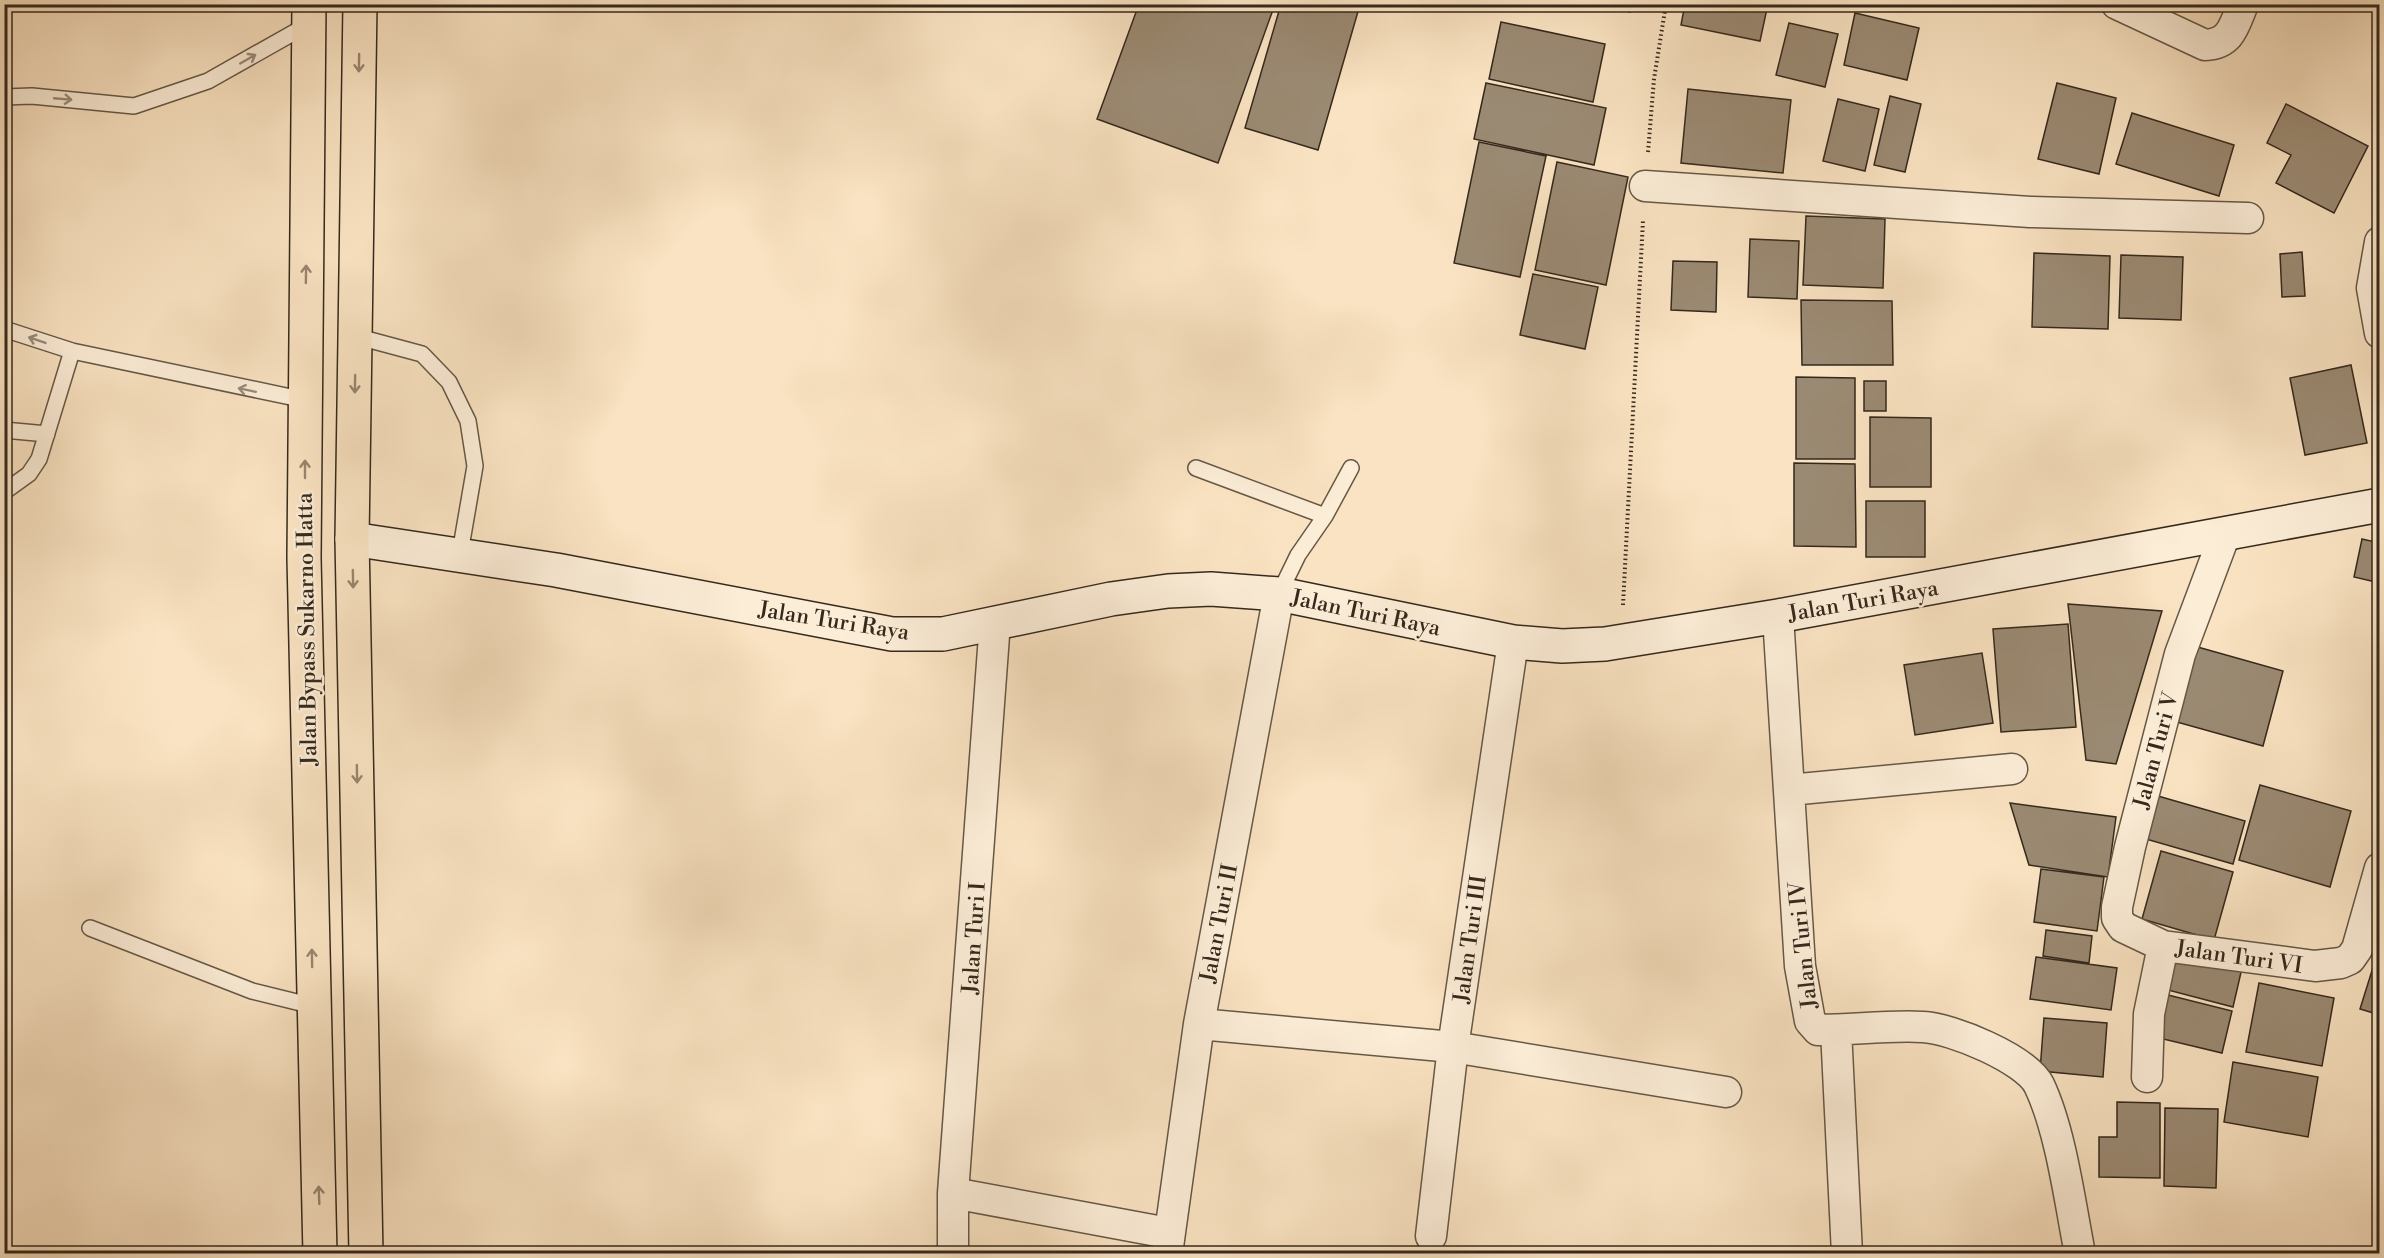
<svg xmlns="http://www.w3.org/2000/svg" width="2384" height="1258" font-family="'Libre Bodoni',serif">
<style>
.building{fill:#9b8a73;stroke:#35291d;stroke-width:1.5}
.lines{fill:none;stroke-linecap:round;stroke-linejoin:round}
.lane-casing{stroke:#665846;stroke-width:18}
.street-casing{stroke:#665846;stroke-width:33}
.secondary-casing{stroke:#35291d;stroke-width:36}
.highway-casing{stroke:#35291d;stroke-width:36}
.path{stroke:#35291d;stroke-width:4;stroke-dasharray:1.5 3;stroke-linecap:butt}
.lane{stroke:#fcedd7;stroke-width:15}
.street{stroke:#fcedd7;stroke-width:30}
.secondary{stroke:#fcedd7;stroke-width:33}
.highway{stroke:#fae3c2;stroke-width:33}
.oneway{stroke:#988b7a}
.oneway2{stroke:#988670}
.labels{text-anchor:middle;stroke-width:5;stroke-linejoin:round;paint-order:stroke}
.street-label{font-size:22px;fill:#35291d;stroke:#fcedd7}
</style>
<rect width="100%" height="100%" fill="#fae3c2"/>
<filter id="stains"><feTurbulence type="fractalNoise" baseFrequency=".00333" numOctaves="4"/><feColorMatrix values="0 0 0 0 .2 0 0 0 0 .09 0 0 0 0 .02 0 0 0 .5 -.17"/></filter>
<radialGradient id="worn" r=".72"><stop offset=".6" stop-color="#630" stop-opacity="0"/><stop offset="1" stop-color="#630" stop-opacity=".3"/></radialGradient>
<!-- building -->
<path class="building" d="M1139 4H1275L1218 163 1097 119Z
M1281 4H1346L1359 8 1318 150 1245 128Z
M1595 4H1631L1630 12Z
M1685 4H1768L1760 41 1681 25Z
M1855 13 1919 28 1907 80 1844 65Z
M1501 22 1605 44 1593 102 1489 79Z
M1789 23 1838 34 1825 87 1776 75Z
M1486 83 1606 108 1594 165 1474 139Z
M2057 83 2116 98 2099 174 2038 159Z
M1688 89 1791 100 1783 173 1681 163Z
M1890 96 1921 104 1905 172 1874 165Z
M1838 99 1879 109 1865 171 1823 161Z
M2286 104 2368 146 2334 213 2276 183 2291 155 2267 143Z
M2132 113 2234 145 2219 196 2116 164Z
M1479 142 1546 156 1520 277 1454 263Z
M1557 162 1628 177 1606 285 1535 270Z
M1806 216 1885 219 1883 288 1803 285Z
M1750 239 1799 241 1797 299 1748 297Z
M2302 252 2305 296 2282 297 2280 254Z
M2034 253 2110 256 2108 329 2032 327Z
M2121 255 2183 257 2181 320 2119 318Z
M1673 261 1717 262 1716 312 1671 310Z
M1533 274 1598 287 1585 349 1520 335Z
M1801 300 1892 301 1893 365H1802Z
M2351 365 2367 443 2305 455 2290 378Z
M1796 377 1855 378V459H1796Z
M1864 381H1886V411H1864Z
M1870 417 1931 418V487H1870Z
M1794 463 1855 464 1856 547 1794 546Z
M1866 501H1925V557H1866Z
M2362 539 2380 543V583L2354 577Z
M2068 604 2162 611 2116 764 2086 760Z
M2068 624 2076 727 2001 732 1993 629Z
M2187 644 2283 671 2263 746 2166 719Z
M1982 653 1993 723 1915 735 1904 665Z
M2260 785 2351 811 2330 887 2239 860Z
M2151 794 2245 821 2233 864 2139 837Z
M2010 803 2116 817 2108 877 2029 865Z
M2161 851 2233 872 2214 940 2142 919Z
M2041 869 2104 877 2097 931 2034 922Z
M2046 930 2092 936 2089 963 2043 956Z
M2380 945V1015L2360 1009Z
M2177 952 2242 968 2233 1007 2168 990Z
M2036 957 2117 968 2111 1010 2030 999Z
M2259 983 2334 998 2322 1066 2246 1052Z
M2168 995 2232 1011 2222 1053 2159 1038Z
M2044 1018 2107 1023 2103 1077 2040 1071Z
M2233 1062 2318 1077 2308 1137 2224 1122Z
M2117 1102 2160 1103V1178L2099 1177V1137H2117Z
M2165 1108 2218 1109 2216 1188 2164 1186Z"/>
<g class="lines">
<!-- lane casing -->
<g class="lane-casing">
<path id="lane" d="M4 97 32 96 134 106 208 81 309 24
M4 329 72 351 305 400
M355 336 422 354 449 382 468 421 475 466 460 553
M4 430 47 434
M1196 468 1325 516
M4 492 29 474 39 459 72 351
M1279 594 1298 555 1325 516 1351 468
M90 928 252 991 313 1006"/>
</g>
<!-- street casing -->
<g class="street-casing">
<path id="street" d="M2117 4 2205 45C2231 44 2234 26 2243 4
M1645 186 2030 212 2248 218
M2380 242 2372 288 2380 333
M1778 616 1800 966 1810 1021 1818 1030C1853 1030 1888 1025 1923 1027 1951 1028 2026 1059 2039 1085 2061 1131 2070 1203 2080 1254
M1789 790 2012 769
M2163 946 2123 927 2117 918V907L2130 847 2180 654 2225 534
M1199 1024 1453 1047 1726 1092
M1836 1030 1847 1254
M2147 1077 2149 1014 2163 946 2315 966 2341 963 2350 959 2357 949 2380 868
M953 1193 1168 1233
M1431 1236 1453 1047 1513 642
M953 1254V1193L995 622
M1167 1254 1199 1024 1279 594"/>
</g>
<!-- secondary casing -->
<g class="secondary-casing">
<path id="secondary" d="M352 539 556 570 892 634H943L1111 599 1168 591 1211 589 1279 594 1513 642 1562 646 1605 644 1778 616 2380 505"/>
</g>
<!-- highway casing -->
<g class="highway-casing">
<path id="highway" d="M309 4 304 558 320 1254
M360 4 352 539 366 1254"/>
</g>
<!-- path -->
<path class="path" d="M1648 152 1654 79 1666 4
M1623 605 1643 220"/>
<!-- lane -->
<use href="#lane" class="lane"/>
<!-- street -->
<use href="#street" class="street"/>
<!-- secondary -->
<use href="#secondary" class="secondary"/>
<!-- highway -->
<use href="#highway" class="highway"/>
</g>
<!-- one-way arrows -->
<defs><path id="oneway-shaft" d="M-6 0H5M1.5-3L5.5 0L1.5 3" fill="none" stroke-width="1.6" stroke-linecap="round" stroke-linejoin="round" transform="scale(1.5)"/></defs>
<g class="oneway">
<use href="#oneway-shaft" transform="translate(248 59) rotate(-30)"/>
<use href="#oneway-shaft" transform="translate(63 99) rotate(5)"/>
<use href="#oneway-shaft" transform="translate(37 340) rotate(-161)"/>
<use href="#oneway-shaft" transform="translate(247 390) rotate(-168)"/>
</g>
<g class="oneway2">
<use href="#oneway-shaft" transform="translate(359 63) rotate(91)"/>
<use href="#oneway-shaft" transform="translate(306 274) rotate(-89)"/>
<use href="#oneway-shaft" transform="translate(355 384) rotate(91)"/>
<use href="#oneway-shaft" transform="translate(305 469) rotate(-90)"/>
<use href="#oneway-shaft" transform="translate(353 579) rotate(89)"/>
<use href="#oneway-shaft" transform="translate(357 774) rotate(89)"/>
<use href="#oneway-shaft" transform="translate(312 958) rotate(-91)"/>
<use href="#oneway-shaft" transform="translate(319 1195) rotate(-92)"/>
</g>
<g class="labels">
<!-- street labels -->
<g class="street-label">
<text transform="translate(1863 600) rotate(-10)" y="8">Jalan Turi Raya</text>
<text transform="translate(1366 612) rotate(12)" y="8">Jalan Turi Raya</text>
<text transform="translate(834 620) rotate(9)" y="8">Jalan Turi Raya</text>
<text transform="translate(306 629) rotate(-91)" y="8">Jalan Bypass Sukarno Hatta</text>
<text transform="translate(2155 750) rotate(-75)" y="8">Jalan Turi V</text>
<text transform="translate(1218 923) rotate(-79)" y="8">Jalan Turi II</text>
<text transform="translate(973 938) rotate(-86)" y="8">Jalan Turi I</text>
<text transform="translate(1469 939) rotate(-82)" y="8">Jalan Turi III</text>
<text transform="translate(1802 945) rotate(-96)" y="8">Jalan Turi IV</text>
<text transform="translate(2239 956) rotate(8)" y="8">Jalan Turi VI</text>
</g>
</g>
<!-- margin -->
<rect width="2384" height="1258" fill="none" stroke="#fae3c2" stroke-width="24"/>
<rect x="6" y="6" width="2372" height="1246" fill="none" stroke="#35291d" stroke-width="3"/>
<rect x="12" y="12" width="2360" height="1234" fill="none" stroke="#35291d" stroke-width="1.5"/>
<rect width="100%" height="100%" filter="url(#stains)"/>
<rect width="100%" height="100%" fill="url(#worn)"/>
</svg>
